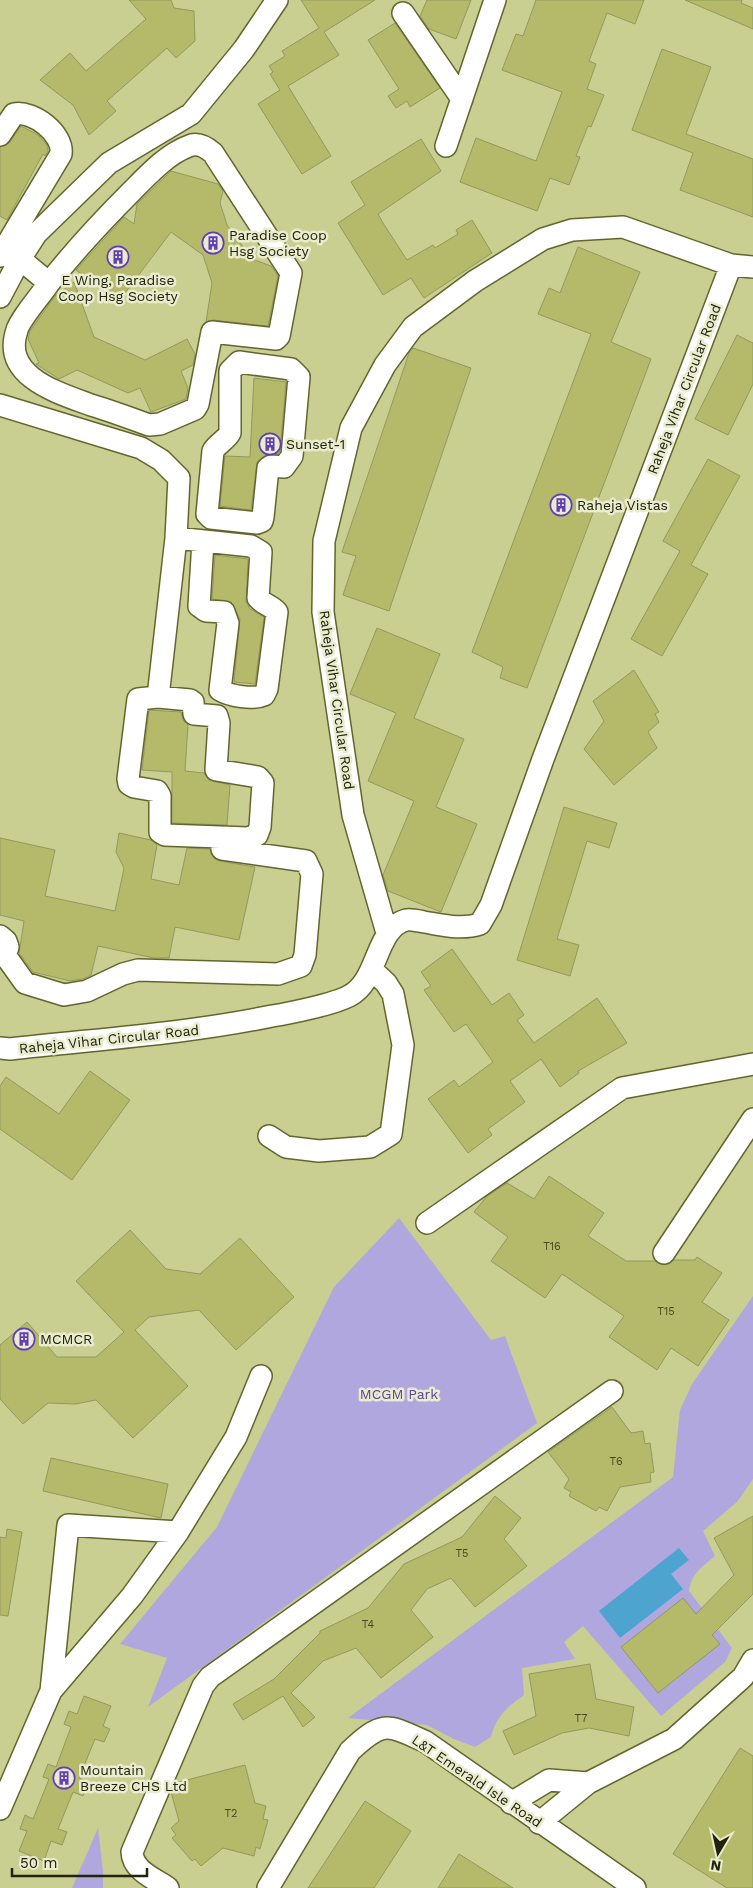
<svg xmlns="http://www.w3.org/2000/svg" width="753" height="1888" font-family="'Work Sans',sans-serif">
<style>
.green{fill:#b0a7df}
.water{fill:#4da5cf}
.building{fill:#b5ba6a;stroke:#93985d}
.lines{fill:none;stroke-linecap:round;stroke-linejoin:round}
.minor-casing{stroke:#63662c;stroke-width:24}
.minor{stroke:#fff;stroke-width:21}
.labels{text-anchor:middle;stroke-width:5;stroke-linejoin:round;paint-order:stroke}
.number-label{font-size:11px;fill:#464922}
.poi-label{font-size:14px;fill:#21230a;stroke:#e9ecce;text-anchor:start}
.street-label{font-size:14px;fill:#21230a;stroke:#e9ecce}
.park-label{font-size:14px;fill:#5b469b;stroke:#e9ecce}
</style>
<rect width="100%" height="100%" fill="#c9ce91"/>
<!-- green -->
<path class="green" d="M399 1218 491 1340 505 1336 537 1423 148 1707 167 1658 120 1644 217 1527 334 1287Z
M753 1296V1479L737 1502 703 1531 715 1556C702 1567 691 1574 689 1591L732 1648 725 1662 661 1716 583 1626 564 1642 575 1659 522 1668 524 1695C507 1707 496 1717 491 1737L475 1747 454 1739 427 1725 348 1718 673 1477 680 1410 692 1384Z
M98 1828 103 1871V1888H72Z"/>
<!-- water -->
<path class="water" d="M679 1548 689 1560 671 1574 683 1589 620 1638 599 1611Z"/>
<!-- building -->
<path class="building" d="M129 0H171L174 8 194 11 195 41 176 58 167 48 107 101 116 111 89 135 73 105 40 80 70 53 86 71 146 19Z
M301 0H375L324 32 339 55 288 86 331 156 302 174 258 104 280 90 270 74 273 72 269 66 285 56 282 51 319 28Z
M427 0H471L456 39 429 29 420 16Z
M536 0H644L635 24 607 13 589 61 596 64 587 89 604 95 591 127 588 126 576 156 580 157 569 185 550 178 537 211 460 182 476 138 536 161 562 92 502 70 516 34 523 36Z
M685 0H742L741 3 753 8V29Z
M395 23 440 88 410 107 407 101 396 108 388 96 399 89 368 40Z
M662 49 711 67 686 134 753 159V217L680 190 693 153 632 130Z
M21 126 38 135 47 145 48 151 45 156 43 154 7 220 0 216V147L10 142Z
M421 139 441 171 378 214 383 223 407 260 433 245 435 248 458 234 456 230 472 220 492 253 424 298 411 278 383 295 338 223 365 205 351 182Z
M171 171 218 184 223 191 220 203 227 225 252 259 271 266 278 276 268 326 213 320 206 322 212 283 203 255 171 232 119 301 76 270 124 217 134 224 137 204Z
M578 247 640 272 611 342 651 359 527 688 500 678 503 667 472 652 591 334 538 314 549 288 560 293Z
M74 282 94 337 145 360 187 339 195 354 193 365 181 371 188 388 186 399 151 412 140 388 128 393 77 370 59 379 36 364 39 363 28 339 30 331 55 296Z
M737 335 753 343V384L728 435 695 419Z
M413 348 471 368 389 611 343 595 356 556 342 552 409 353Z
M254 378 286 382 280 451 278 454 264 456 257 462 251 510 220 506 225 456 250 457Z
M708 459 740 476 691 565 708 574 662 656 631 639 680 551 663 541Z
M215 555 248 559 246 602 250 609 264 617 255 684 234 682 240 619 231 602 212 599Z
M377 628 440 654 414 718 464 739 436 807 477 824 441 912 388 891 383 875 414 801 368 781 396 713 350 694Z
M634 670 659 712 655 714 659 722 648 732 657 748 614 785 584 749 604 721 593 701Z
M149 710 181 712 183 720 188 725 185 771 204 773 209 780 230 785 227 825 172 823V772L142 770Z
M564 807 617 823 609 848 587 841 557 939 579 945 570 976 517 960Z
M119 833 151 840 157 845 151 879 179 885 187 848 210 849 214 858 220 861 255 867 239 940 175 927 169 958H154L98 946 91 975 83 979 70 981 33 972 19 953 24 921 0 915V838L55 850 45 896 115 911 124 868 116 852Z
M452 949 492 1005 509 993 524 1015 517 1020 534 1043 597 998 627 1043 578 1071 579 1073 560 1087 541 1059 510 1081 525 1102 488 1129 492 1135 468 1153 428 1099 454 1080 459 1087 493 1062 466 1024 454 1032 424 990 431 986 421 972Z
M90 1071 130 1100 72 1180 0 1129V1086L6 1077 59 1114Z
M549 1176 604 1213 588 1236 626 1261H654L664 1265 674 1260H695L697 1257 722 1273 702 1302 729 1320 698 1366 671 1348 657 1370 609 1337 624 1316 562 1274 545 1298 491 1261 508 1237 474 1212 487 1196 507 1183 534 1199Z
M130 1230 166 1269 200 1274 240 1238 294 1297 236 1350 199 1310 149 1317 135 1330 188 1386 133 1438 96 1400 75 1404 48 1403 23 1424 0 1399V1345L27 1322 57 1357H96L124 1332 76 1281Z
M612 1407 631 1433 643 1431 645 1444 650 1443 654 1472 650 1473 651 1482 620 1487 607 1511 599 1507 596 1511 569 1496 571 1492 564 1488 569 1479 548 1452Z
M51 1458 168 1484 161 1518 43 1491Z
M495 1496 521 1518 504 1539 527 1566 475 1607 451 1578 427 1589 411 1610 433 1637 381 1678 356 1648 323 1661 291 1693 315 1717 303 1727 283 1696 243 1720 233 1704 274 1679 320 1633V1631L368 1608 404 1564 462 1537Z
M753 1516V1594L712 1635 720 1644 658 1693 621 1647 683 1598 696 1614 734 1575 714 1538Z
M7 1529 22 1532 8 1616 0 1615V1537L6 1538Z
M590 1664 596 1699 634 1707 629 1736 589 1728 562 1733 514 1755 503 1731 536 1716 529 1674Z
M84 1696 111 1706 103 1726 110 1729 104 1742 95 1739 79 1778 89 1782 83 1796 73 1792 58 1829 67 1832 62 1845 51 1841 44 1861 19 1851 27 1831 20 1829 25 1815 33 1819 49 1779 43 1777 48 1764 56 1767 71 1727 64 1724 69 1711 77 1714Z
M740 1748 753 1756V1888H727L673 1854Z
M245 1765 255 1803 266 1806 263 1819 268 1820 260 1849 256 1847 254 1856 223 1848 201 1866 195 1859 192 1861 172 1838 176 1835 171 1828 179 1821 171 1792 175 1783Z
M365 1801 411 1831 374 1888H308Z
M459 1854 513 1888H438Z"/>
<g class="lines">
<!-- minor casing -->
<g class="minor-casing">
<path id="minor" d="M403 13 462 99
M0 135 14 114C33 110 64 134 61 154L0 256
M446 146 495 0
M20 259 49 283C75 250 102 221 132 191 148 175 167 154 189 146 198 142 206 147 213 153L291 273 279 336 276 339 212 332 198 404 195 409 160 424 149 425C130 418 111 411 91 405 59 393 1 377 17 330 20 319 42 294 49 283
M0 297 20 259 36 234 109 163 191 114 244 49 277 0
M239 362 291 369 299 377 292 456 284 467 271 466 268 468 263 517 262 521 257 523 211 518 207 514 213 451C218 443 225 441 230 433V371Z
M0 405 141 448 161 460 179 478 176 538 158 697 190 700 193 702 194 714 217 716 219 723 216 770 258 777 263 783 260 827 257 835 248 838 165 835 160 832V796L157 791 134 787 129 784 128 779 138 699 158 697
M176 538 251 546 261 552 258 598C264 605 271 605 277 612L267 689 264 695C253 700 230 696 220 690L228 623 224 612 206 611 199 606 203 541
M387 933 353 815 323 612 324 541 351 428 385 365 413 327 475 281 543 239 572 230 623 227 731 265
M0 936 6 941 8 947 5 955 0 956
M5 955 25 983 64 995 87 991 123 974 138 970 278 974 301 966 305 955 312 874 306 861 222 849
M0 1048 10 1049C98 1039 185 1034 272 1016 291 1013 334 1004 349 996 379 981 375 928 406 920 411 919 419 921 424 922 443 925 461 930 480 924L491 905 543 759 731 265 753 267
M269 1136 286 1147 319 1151 370 1147 391 1134 403 1045 393 994 386 983 372 970
M427 1223 622 1088 753 1064
M664 1253 753 1119
M51 1691 68 1525 178 1532
M511 1803 549 1780 588 1783
M0 1809 51 1691 132 1596 178 1532 236 1437 261 1376
M539 1823 588 1783 674 1739 743 1677 753 1660
M168 1888C154 1878 133 1871 132 1852L203 1686 210 1677 612 1391
M268 1888 350 1751C383 1720 387 1724 426 1742L635 1888"/>
</g>
<!-- minor -->
<use href="#minor" class="minor"/>
</g>
<!-- icons -->
<defs>
<g id="building-ring" transform="scale(1.125)"><circle r="9.5" fill="#e9ecce" stroke="#623db5" stroke-width="1.5"/><path d="M-4-6H4V6H1V3H-1V6H-4ZM-2.5-4.3h1.7v1.8h-1.7ZM.8-4.3h1.7v1.8H.8ZM-2.5-1h1.7V.8h-1.7ZM.8-1h1.7V.8H.8Z" fill="#623db5"/></g>
</defs>
<g fill-rule="evenodd">
<use href="#building-ring" x="213" y="243"/>
<use href="#building-ring" x="118" y="257"/>
<use href="#building-ring" x="270" y="444"/>
<use href="#building-ring" x="561" y="505"/>
<use href="#building-ring" x="24" y="1339"/>
<use href="#building-ring" x="64" y="1778"/>
</g>
<g class="labels">
<!-- number labels -->
<g class="number-label">
<text x="552" y="1250">T16</text>
<text x="666" y="1315">T15</text>
<text x="616" y="1465">T6</text>
<text x="462" y="1557">T5</text>
<text x="368" y="1628">T4</text>
<text x="581" y="1722">T7</text>
<text x="231" y="1817">T2</text>
</g>
<!-- poi labels -->
<g class="poi-label">
<text x="229" y="240">Paradise Coop<tspan x="229" dy="16">Hsg Society</tspan></text>
<text x="118" y="285" text-anchor="middle">E Wing, Paradise<tspan x="118" dy="16">Coop Hsg Society</tspan></text>
<text x="286" y="449">Sunset-1</text>
<text x="577" y="510">Raheja Vistas</text>
<text x="40" y="1344">MCMCR</text>
<text x="80" y="1775">Mountain<tspan x="80" dy="16">Breeze CHS Ltd</tspan></text>
</g>
<!-- street labels -->
<g class="street-label">
<text transform="translate(684 389) rotate(-69)" y="5">Raheja Vihar Circular Road</text>
<text transform="translate(337 700) rotate(82)" y="5">Raheja Vihar Circular Road</text>
<text transform="translate(109 1039) rotate(-6)" y="5">Raheja Vihar Circular Road</text>
<text transform="translate(477 1781) rotate(34)" y="5">L&amp;T Emerald Isle Road</text>
</g>
<!-- park labels -->
<g class="park-label">
<text x="399" y="1399">MCGM Park</text>
</g>
</g>
<!-- north arrow -->
<g transform="translate(718 1853) rotate(189)" stroke="#e9ecce" stroke-width="4" paint-order="stroke">
<path d="M0-4L9 19L0 12L-9 19Z" fill="#21230a"/>
<text y="-8" font-size="14" font-weight="bold" text-anchor="middle" fill="#21230a">N</text>
</g>
<!-- scale -->
<path d="M12 1868v8h135v-8" fill="none" stroke="#21230a" stroke-width="2.5"/>
<text x="20" y="1868" font-size="15" fill="#21230a" stroke="#e9ecce" stroke-width="4" paint-order="stroke">50 m</text>
</svg>
